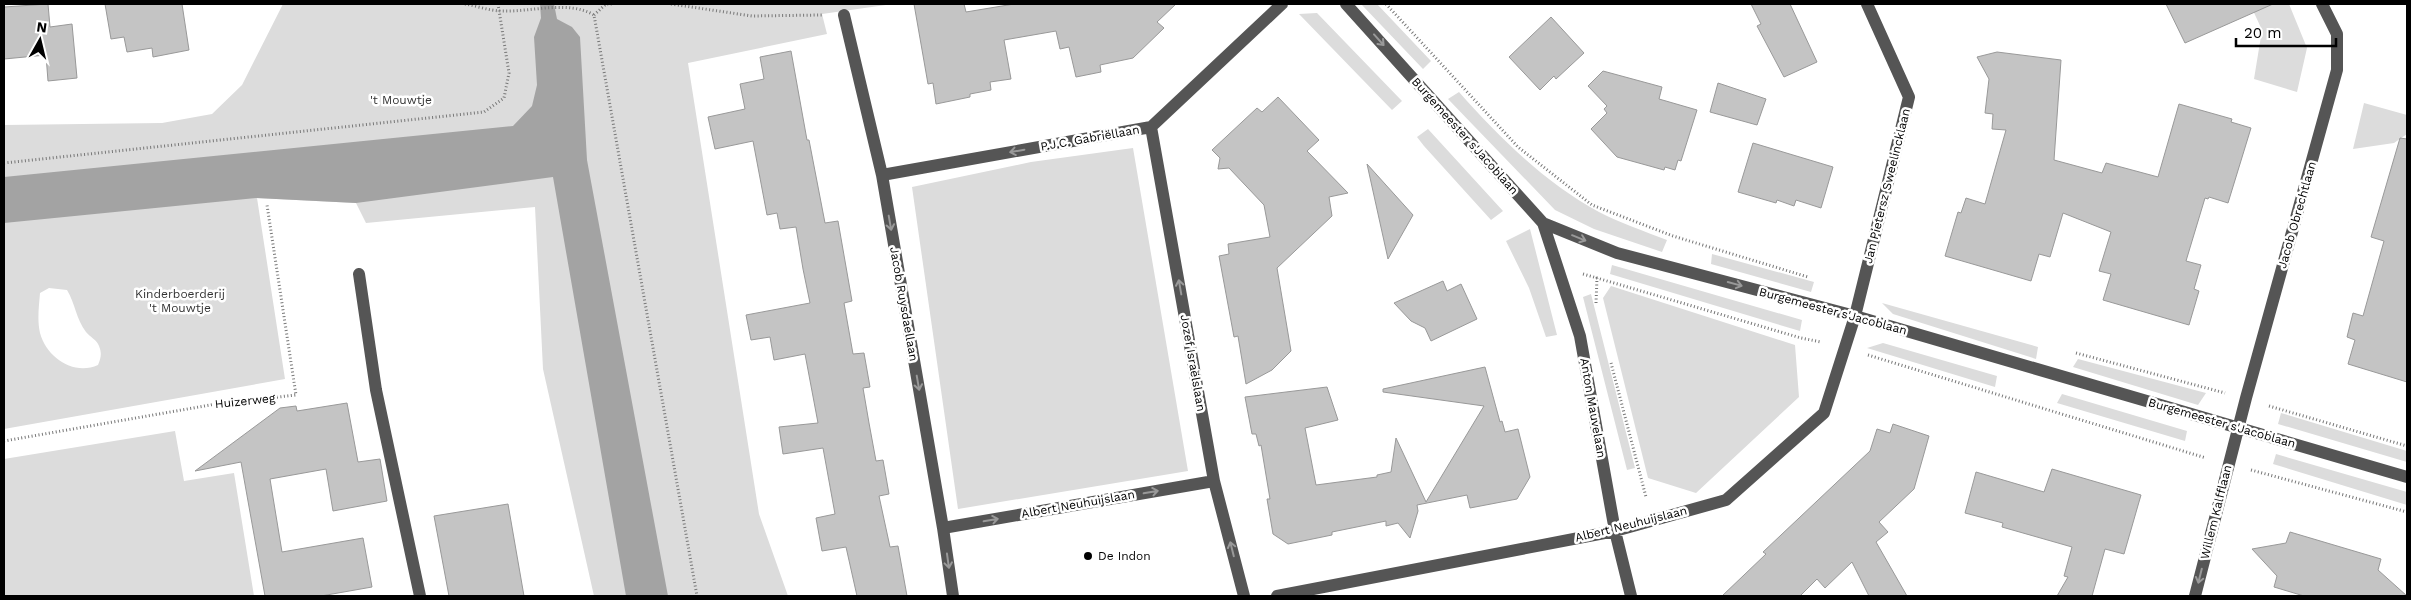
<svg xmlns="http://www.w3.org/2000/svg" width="2411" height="600" font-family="'Work Sans',sans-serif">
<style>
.green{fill:#dcdcdc;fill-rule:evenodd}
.water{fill:#a3a3a3}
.building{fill:#c4c4c4;stroke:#999}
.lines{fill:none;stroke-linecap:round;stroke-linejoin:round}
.path{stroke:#777;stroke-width:3;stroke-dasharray:1 2.5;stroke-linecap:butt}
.minor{stroke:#555;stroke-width:12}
.oneway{stroke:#999}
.poi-dot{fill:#000;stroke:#fff;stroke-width:2}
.labels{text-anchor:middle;stroke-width:5;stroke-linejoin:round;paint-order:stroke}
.park-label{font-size:12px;fill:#333;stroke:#fff}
.street-label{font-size:12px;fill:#000;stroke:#fff}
.poi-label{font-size:12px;fill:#000;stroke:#fff;text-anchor:start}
</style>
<rect width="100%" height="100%" fill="#fff"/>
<!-- green -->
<path class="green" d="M283 4H893L822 14 827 34 688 63 759 514 788 596H594L543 369 535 207 366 223 356 203 257 198 285 379 4 429V125L162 123 212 114 242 85ZM49 288 67 290C75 303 76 319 86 332 90 337 97 340 99 346 102 353 101 358 98 365 74 376 47 358 40 333 37 320 39 306 40 293Z
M1361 4H1377L1431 61 1423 69Z
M2250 4H2289L2307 48 2297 92 2254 79 2262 30Z
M1317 13 1402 101 1392 110 1299 14Z
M1459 92C1500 138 1544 182 1599 212 1620 223 1644 231 1667 240L1662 252 1594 229 1555 210 1448 99Z
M2364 103 2407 115V134L2394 143 2353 149Z
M1428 129 1503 211 1491 220 1424 146 1417 137Z
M1133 148 1188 471 958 509 912 187 1031 162Z
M1530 229 1557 335 1546 337 1529 288 1506 241Z
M1712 254 1814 282 1811 292 1711 264Z
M1612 265 1802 320 1800 331 1610 274Z
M1611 286 1795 345 1799 397 1696 493 1648 478 1603 298Z
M1591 294 1635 468 1627 470 1583 297Z
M1882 303 2038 347 2036 359 1893 314Z
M1883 343 1997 376 1995 387 1867 348Z
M2078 359 2206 393 2198 405 2073 367Z
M2062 394 2187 431 2185 441 2057 403Z
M2281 413 2407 451V462L2278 424Z
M175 431 184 481 234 473 254 596H4V459Z
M2276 454 2407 492V505L2273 464Z"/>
<!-- water -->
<path class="water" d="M540 4H554L557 19 572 27 580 37 587 160 668 596H626L553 177 356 203 256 198 4 223V177L513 126 532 106 537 85 534 37 541 18Z"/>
<!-- building -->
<path class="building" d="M48 4 50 27 72 24 77 78 48 81 46 55 4 59V7Z
M105 4H182L189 50 153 57 152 48 127 52 124 37 111 39Z
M914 4H964L966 12 1014 4H1176L1157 22 1164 28 1133 58 1100 65 1101 72 1076 77 1069 47 1060 49 1056 31 1004 40 1011 79 990 82 991 90 970 94V97L936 104 933 83 928 84Z
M1751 4H1790L1817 62 1784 77 1757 26 1761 24Z
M2166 4H2273L2185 43Z
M1551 17 1584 53 1556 79 1554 76 1540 90 1509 57Z
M791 51 807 140H809L825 223 838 221 852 301 844 303 853 354 864 353 870 387 863 388 869 423 876 461 883 460 889 494 879 496 890 547 898 546 907 596H857L846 547 822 551 816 518 835 514 823 448 783 454 779 427 818 423 805 354 774 360 770 337 751 340 746 315 810 303 803 269 796 227 780 229 777 213 767 215 753 141 715 149 708 117 745 109 740 84 764 79 760 57Z
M1997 52 2061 60 2054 160 2102 173 2106 163 2158 177 2179 104 2232 119 2231 122 2251 128 2228 203 2209 197 2208 199 2205 198 2186 261 2201 265 2194 289 2199 291 2189 325 2103 300 2111 274 2099 271 2111 232 2063 213 2050 257 2039 254 2031 281 1945 256 1958 212 1961 213 1966 198 1985 204 2006 130 1992 129 1993 114 1985 113 1989 79 1977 57Z
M1603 71 1662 87 1659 99 1697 110 1681 161 1678 160 1675 170 1665 167 1664 170 1617 157 1591 129 1607 113 1604 109 1607 106 1588 86Z
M1718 83 1766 99 1757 125 1710 112Z
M1278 97 1319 140 1307 151 1348 193 1329 197 1332 216 1277 268 1291 351 1272 370 1246 384 1238 336 1234 337 1219 256 1229 254 1228 244 1270 237 1264 205 1229 168 1218 169 1220 158 1212 150 1257 108 1262 112Z
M2400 138 2407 139V382L2348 364 2355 340 2347 337 2353 313 2363 316 2384 241 2371 237Z
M1753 143 1833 167 1821 208 1796 200 1794 206 1777 200 1776 203 1738 192Z
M1367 164 1413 215 1388 259Z
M1443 281 1447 291 1461 284 1477 319 1431 341 1425 328 1411 321 1394 303Z
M1485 367 1500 422 1502 421 1505 432 1518 429 1530 477 1517 499 1470 508 1467 495 1417 505 1418 511 1410 538 1398 523 1386 526V521L1332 532V535L1288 544 1273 534 1267 499H1270L1261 445 1259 446 1256 434H1252L1245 397 1327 387 1338 420 1305 428 1316 485 1377 477V475L1391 472 1396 438 1426 502 1484 406 1383 392V389Z
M347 403 358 462 380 459 387 501 333 511 326 469 270 479 282 552 363 538 372 587 321 596H265L241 462 195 471 280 408 296 406 297 411Z
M1893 424 1929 436 1914 489 1879 522 1888 532 1876 542 1907 596H1869L1852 562 1825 588 1817 579 1800 596H1722L1766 554 1763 552 1870 451 1877 429 1890 433Z
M2052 469 2141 495 2124 554 2105 549 2092 596H2057L2068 577 2064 576 2072 547 2002 527 2003 523 1965 513 1976 472 2044 492Z
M508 504 524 596H449L434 516Z
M2290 532 2381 559 2378 570 2407 596H2304L2274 587 2277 576 2252 549 2286 543Z"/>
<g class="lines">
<!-- path -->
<path class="path" d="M465 4C477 6 490 11 503 11 531 12 569 0 594 15L697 596
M671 4 752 16 822 15
M1386 4 1518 147 1592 205 1673 236 1808 277
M594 15 606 4H614
M4 163 484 112 504 98 509 73 498 4
M1583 274 1597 278
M1596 303 1597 278 1801 338 1821 342
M2076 353 2225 393
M1868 355 2206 458
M1611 363 1646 497
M2269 406 2407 446
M4 441 216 404 296 395 267 205
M2251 470 2407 512"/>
<!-- minor -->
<path class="minor" d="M1346 4 1543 223 1617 253 1855 316 2407 477
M844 15 882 175 943 528 953 596
M1151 127 1214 481 1244 596
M882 175 1151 127 1282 4
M1543 223 1580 336 1615 531 1631 596
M359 274 376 390 420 596
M943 528 1214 481
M1277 596 1615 531 1726 500 1824 413 1855 316 1909 97 1867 4
M2195 596 2246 398 2337 70V34L2322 4"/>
</g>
<!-- one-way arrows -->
<defs><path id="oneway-shaft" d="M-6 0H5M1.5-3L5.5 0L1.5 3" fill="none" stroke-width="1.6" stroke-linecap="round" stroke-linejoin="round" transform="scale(1.25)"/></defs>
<g class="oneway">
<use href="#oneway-shaft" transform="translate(1379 40) rotate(48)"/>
<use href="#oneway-shaft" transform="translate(1017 151) rotate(170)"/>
<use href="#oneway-shaft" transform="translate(890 223) rotate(80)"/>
<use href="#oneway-shaft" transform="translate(1579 238) rotate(22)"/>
<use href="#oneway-shaft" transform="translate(1735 284) rotate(15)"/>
<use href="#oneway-shaft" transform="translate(1180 287) rotate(-100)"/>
<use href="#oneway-shaft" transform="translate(918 383) rotate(80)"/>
<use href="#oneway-shaft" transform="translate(1151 492) rotate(-10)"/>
<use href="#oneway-shaft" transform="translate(991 520) rotate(-10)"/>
<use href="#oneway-shaft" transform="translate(1232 549) rotate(-104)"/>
<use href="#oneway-shaft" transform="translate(948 561) rotate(82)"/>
<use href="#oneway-shaft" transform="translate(2200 576) rotate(104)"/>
</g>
<!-- markers -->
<circle class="poi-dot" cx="1088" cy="556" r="5"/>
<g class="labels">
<!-- park labels -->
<g class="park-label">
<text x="401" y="104">'t Mouwtje</text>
<text x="180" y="298">Kinderboerderij<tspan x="180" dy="14">'t Mouwtje</tspan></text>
</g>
<!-- street labels -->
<g class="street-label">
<text transform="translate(1465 136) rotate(48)" y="4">Burgemeester s'Jacoblaan</text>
<text transform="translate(1090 138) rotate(-10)" y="4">P.J.C. Gabriëllaan</text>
<text transform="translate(1887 186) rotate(-76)" y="4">Jan Pietersz Sweelincklaan</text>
<text transform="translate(2297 215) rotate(-74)" y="4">Jacob Obrechtlaan</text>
<text transform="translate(904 304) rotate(80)" y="4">Jacob Ruysdaellaan</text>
<text transform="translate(1833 311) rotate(15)" y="4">Burgemeester s'Jacoblaan</text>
<text transform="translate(1193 363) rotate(80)" y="4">Jozef Israëlslaan</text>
<text transform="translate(245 401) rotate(-6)" y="4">Huizerweg</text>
<text transform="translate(1593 408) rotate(80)" y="4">Anton Mauvelaan</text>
<text transform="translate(2222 423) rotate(16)" y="4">Burgemeester s'Jacoblaan</text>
<text transform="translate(1078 504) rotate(-10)" y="4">Albert Neuhuijslaan</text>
<text transform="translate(2216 512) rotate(-76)" y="4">Willem Kalfflaan</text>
<text transform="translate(1631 524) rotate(-14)" y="4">Albert Neuhuijslaan</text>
</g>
<!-- poi labels -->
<g class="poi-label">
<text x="1098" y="560">De Indon</text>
</g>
</g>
<!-- border -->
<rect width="2411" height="600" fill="none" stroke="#000000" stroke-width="10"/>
<!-- north arrow -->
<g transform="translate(40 40) rotate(8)" stroke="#ffffff" stroke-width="4" paint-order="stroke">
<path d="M0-4L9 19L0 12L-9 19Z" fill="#000000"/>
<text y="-8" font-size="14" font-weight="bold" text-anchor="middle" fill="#000000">N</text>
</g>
<!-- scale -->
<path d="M2236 38v8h100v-8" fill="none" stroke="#000000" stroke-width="2.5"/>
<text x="2244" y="38" font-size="15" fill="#000000" stroke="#ffffff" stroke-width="4" paint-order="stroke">20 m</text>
</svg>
